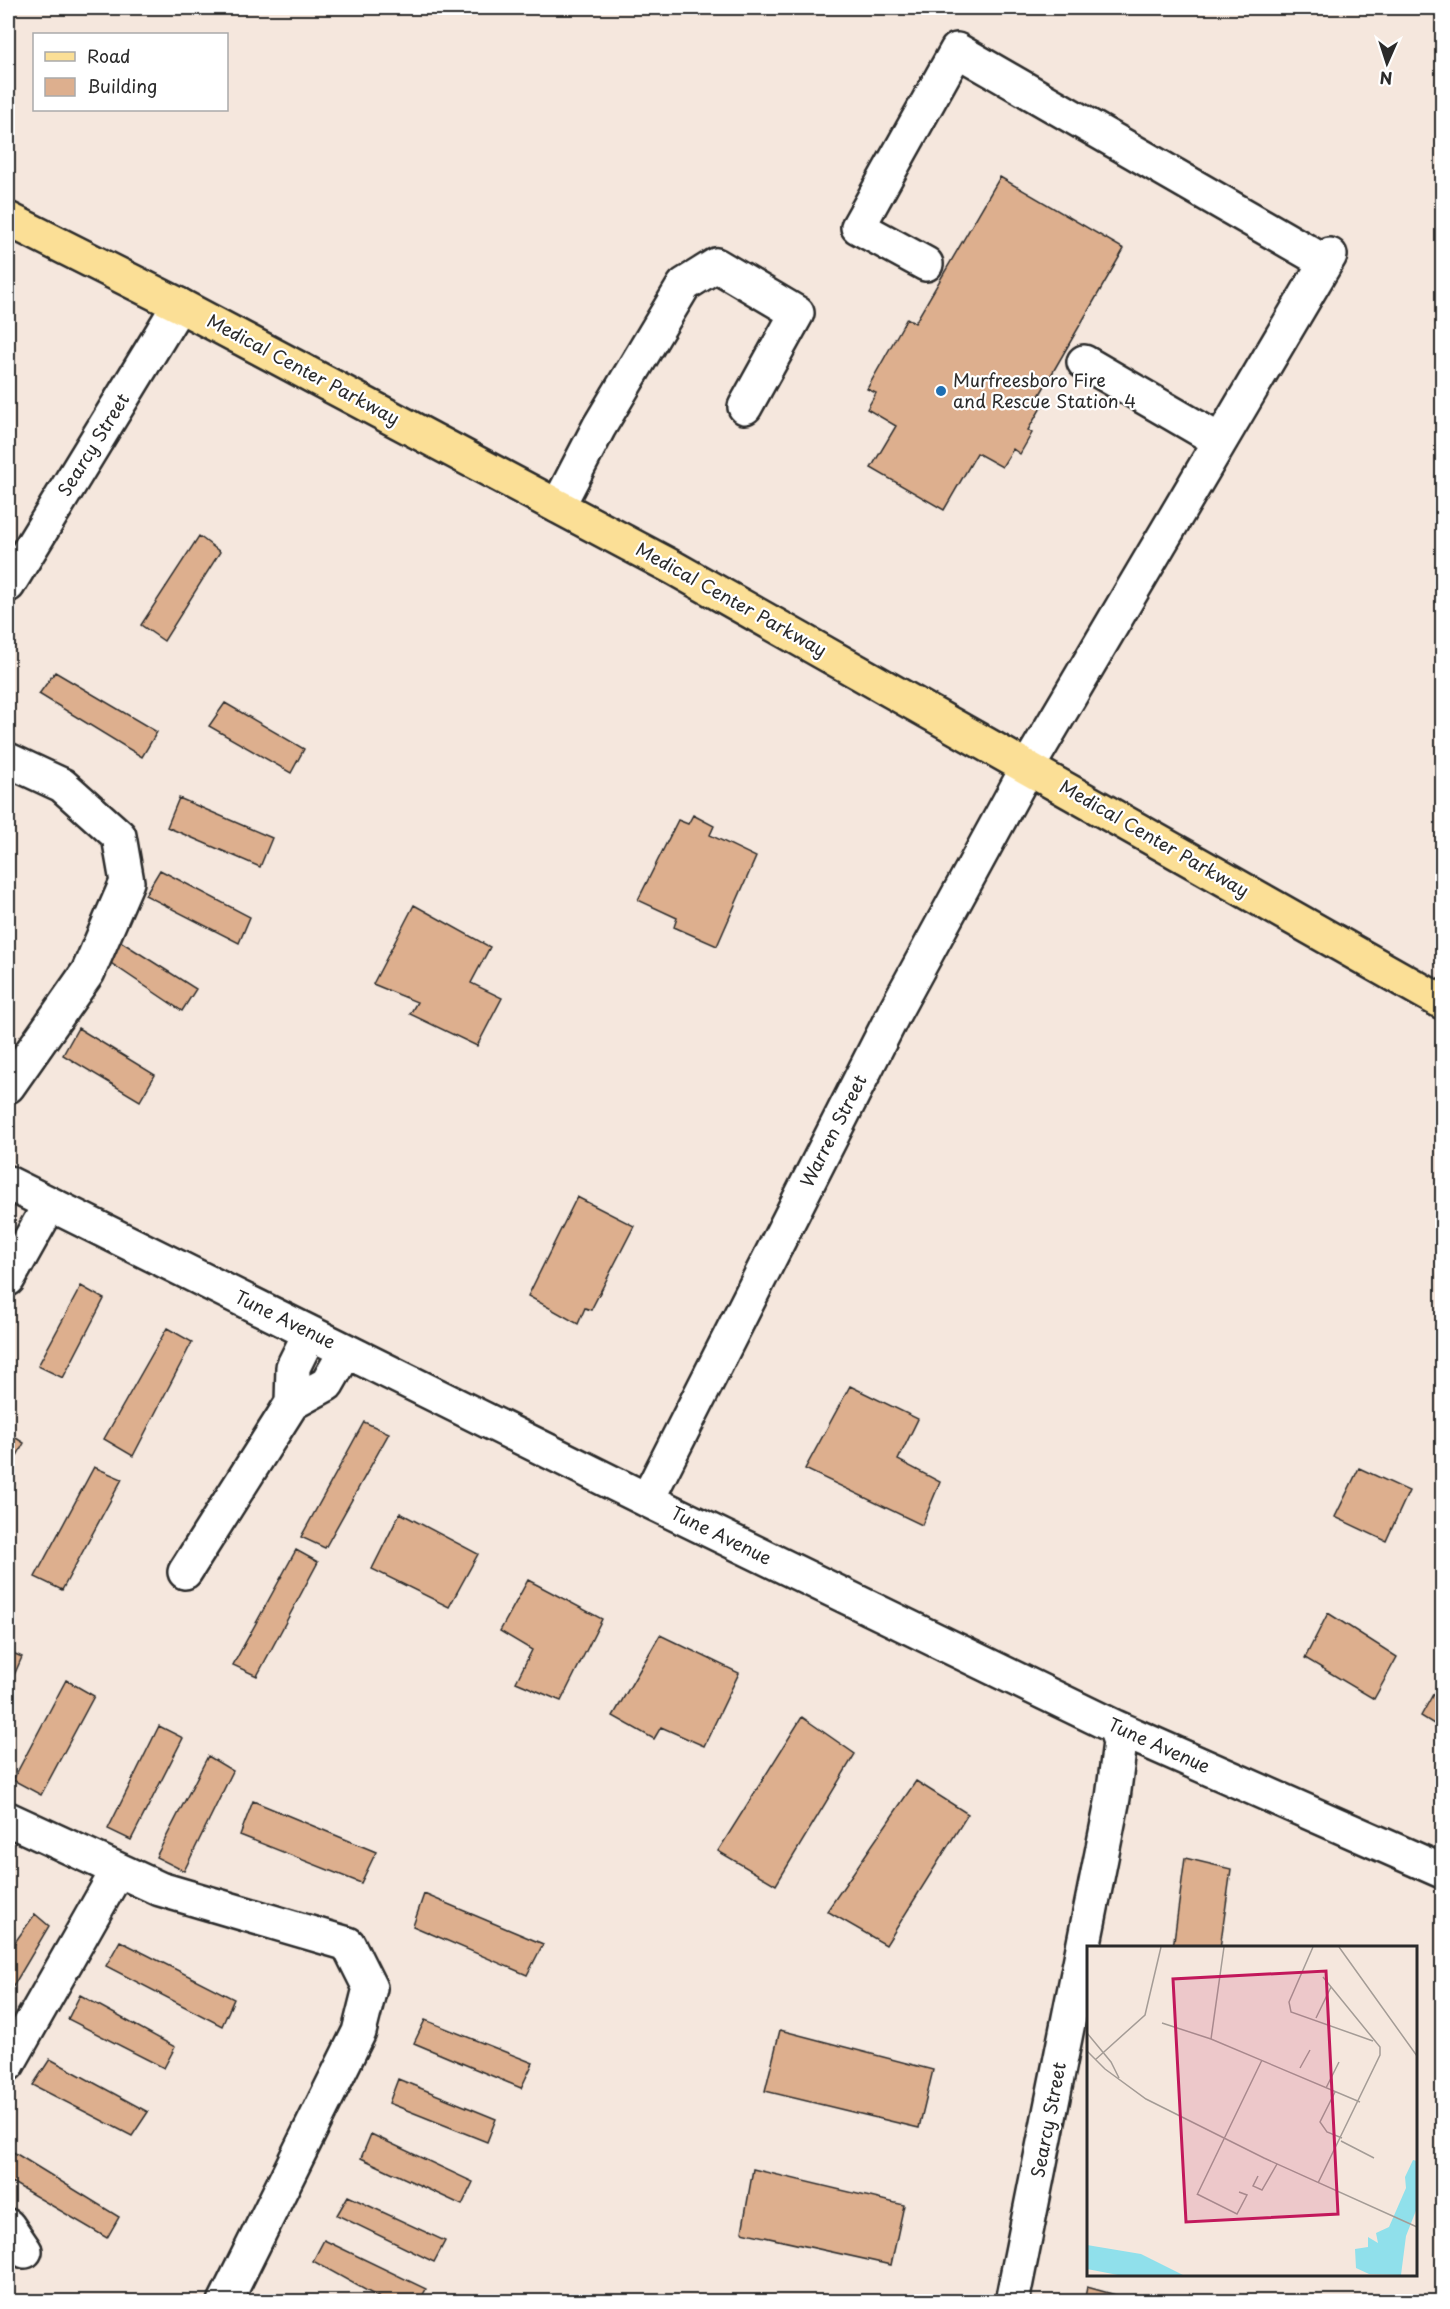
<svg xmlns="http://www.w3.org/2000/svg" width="1450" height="2309" font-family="'Playpen Sans',sans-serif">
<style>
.building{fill:#ddaf8e;stroke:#2b2b2b;stroke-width:1.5}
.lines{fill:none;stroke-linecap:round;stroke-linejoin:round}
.minor-casing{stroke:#2b2b2b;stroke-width:38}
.major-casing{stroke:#2b2b2b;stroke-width:38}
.minor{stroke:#fff;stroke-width:33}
.major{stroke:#fbdf96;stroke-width:33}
.poi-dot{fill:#1f6fb2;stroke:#fff;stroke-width:2}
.labels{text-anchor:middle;stroke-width:4.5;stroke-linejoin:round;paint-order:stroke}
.street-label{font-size:18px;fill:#2b2b2b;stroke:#fff}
.poi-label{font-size:18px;fill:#2b2b2b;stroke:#fff;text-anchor:start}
.inset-road{fill:none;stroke:#a49c96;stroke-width:1.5}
.view{fill:#c2185b;fill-opacity:0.15;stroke:#c2185b;stroke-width:3}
.inset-edge{fill:none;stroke:#2b2b2b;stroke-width:3}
</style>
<rect width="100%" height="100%" fill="#f5e7dd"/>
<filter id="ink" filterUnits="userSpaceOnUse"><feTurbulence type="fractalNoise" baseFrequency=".0167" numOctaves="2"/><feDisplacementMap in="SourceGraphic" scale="12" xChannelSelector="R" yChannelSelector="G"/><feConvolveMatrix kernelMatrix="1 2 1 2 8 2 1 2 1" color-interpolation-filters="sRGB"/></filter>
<g filter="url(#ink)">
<!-- building -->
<path class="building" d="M1000 177 1124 249 1039 396 1046 399 1028 430 1032 433 1020 454 1013 449 1002 467 977 453 944 510 871 468 896 426 867 409 876 393 867 389 907 318 915 323Z
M199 536 220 552 164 641 141 625Z
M55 672 157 732 142 757 39 694Z
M225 703 304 749 291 773 209 726Z
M179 798 272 838 260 867 167 827Z
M693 815 714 826 710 835 756 857 717 946 674 927 677 918 638 900 678 820 688 824Z
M160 870 250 917 239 943 145 895Z
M414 905 490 947 471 983 502 998 477 1046 410 1014 417 1002 373 984Z
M112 936 196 989 182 1011 99 955Z
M78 1028 155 1075 140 1101 63 1055Z
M577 1197 634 1226 591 1310 585 1308 578 1324 528 1296Z
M81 1286 104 1299 63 1378 38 1366Z
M167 1328 192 1342 133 1456 104 1439Z
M850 1386 918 1419 898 1460 940 1482 922 1525 805 1469Z
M364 1422 389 1433 325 1548 301 1537Z
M8 1433 24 1443 8 1472Z
M94 1467 122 1479 62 1590 35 1577Z
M1359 1468 1409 1491 1386 1541 1335 1517Z
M400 1513 478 1554 449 1607 372 1569Z
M296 1550 318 1562 257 1676 233 1665Z
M528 1580 602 1619 561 1701 516 1682 532 1650 500 1631Z
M1328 1613 1397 1657 1374 1699 1305 1658Z
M660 1635 739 1673 704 1746 661 1727 654 1739 613 1716Z
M8 1651 22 1657 8 1689Z
M1442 1678V1729L1421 1716Z
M66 1680 94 1696 41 1795 13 1780Z
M802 1717 855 1754 776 1885 718 1851Z
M159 1726 183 1738 131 1840 108 1829Z
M208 1756 233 1771 184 1871 156 1857Z
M916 1781 968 1814 886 1945 827 1911Z
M253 1801 376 1852 361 1883 240 1835Z
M1185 1858 1231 1869 1220 1948H1173Z
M424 1894 543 1944 527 1975 413 1926Z
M35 1914 49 1926 8 1995V1952Z
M120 1941 234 1999 222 2026 106 1966Z
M80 1995 175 2047 164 2068 68 2019Z
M425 2020 533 2063 521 2088 414 2043Z
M780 2030 933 2070 919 2128 765 2091Z
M50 2059 148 2112 132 2136 33 2085Z
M398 2079 496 2119 487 2142 389 2103Z
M371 2134 473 2182 462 2205 361 2158Z
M10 2150 119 2217 107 2238 8 2180V2154Z
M753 2169 904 2205 891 2265 742 2232Z
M348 2196 445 2241 434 2262 337 2215Z
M324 2240 426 2289 419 2302H387L313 2261Z
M1087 2287 1141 2302H1084Z
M8 2294 21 2302H8Z
M288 2296 300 2302H284Z"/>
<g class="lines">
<!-- minor casing -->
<g class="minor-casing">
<path id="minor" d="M926 264 858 227 957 50 1325 262
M1084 362 1220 441
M558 506 599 427 684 285 716 265 797 313 745 407
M8 585 179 305
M8 760 62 785 119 836 127 882 88 972 8 1086
M8 1183 647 1500 1115 1727 1442 1871
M8 1279 50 1204
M310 1333 293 1367 292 1403 327 1384 346 1351
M647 1500 895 1011 1028 767 1330 255
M185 1572 292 1403
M8 1819 160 1889 348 1944 370 1988 359 2032 225 2302
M8 2064 118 1870
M8 2226 25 2251
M1012 2302 1113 1798 1120 1742 1115 1727"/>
</g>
<!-- major casing -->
<g class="major-casing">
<path id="major" d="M8 219 179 305 674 568 1442 1002"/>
</g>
<!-- minor -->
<use href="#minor" class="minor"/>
<!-- major -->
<use href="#major" class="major"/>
</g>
</g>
<!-- markers -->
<circle class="poi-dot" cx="941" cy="391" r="6"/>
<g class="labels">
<!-- street labels -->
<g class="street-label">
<text transform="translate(303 370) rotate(28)" y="6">Medical Center Parkway</text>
<text transform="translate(94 445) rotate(-58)" y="6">Searcy Street</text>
<text transform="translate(731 600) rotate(29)" y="6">Medical Center Parkway</text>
<text transform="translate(1154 839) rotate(30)" y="6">Medical Center Parkway</text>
<text transform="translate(834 1131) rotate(-63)" y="6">Warren Street</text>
<text transform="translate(285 1320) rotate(26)" y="6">Tune Avenue</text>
<text transform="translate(721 1536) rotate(26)" y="6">Tune Avenue</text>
<text transform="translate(1159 1746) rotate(24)" y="6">Tune Avenue</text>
<text transform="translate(1049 2120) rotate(-79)" y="6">Searcy Street</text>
</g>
<!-- poi labels -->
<g class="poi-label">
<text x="953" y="387">Murfreesboro Fire<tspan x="953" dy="21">and Rescue Station 4</tspan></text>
</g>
</g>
<!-- overview -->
<g transform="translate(1087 1946)">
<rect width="330" height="330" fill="#f5e7dd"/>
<path d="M326 214 330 215V262L319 290 314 329 282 328 269 322 268 303 281 301V291L291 297 289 287 302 281 319 242 318 231ZM0 299 54 308 96 329H31L0 323Z" fill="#90e0eb"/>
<path class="inset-road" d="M226 1 202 56 204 66 286 95M252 1 330 110M229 72 244 41M75 77 124 93 273 156M0 87 24 116 32 132M124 93 137 1M0 105 18 123 59 153 177 212 330 281M8 114 58 69 74 1M213 122 223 104M239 142 252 116M248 146 233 176 240 186 255 192M254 195 287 212M171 230 166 240 175 244 190 218M231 237 293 109V101L236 31M110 248 150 268 160 249 152 246M110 249 175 114"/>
<path class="view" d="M239 25 251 268 99 276 86 33Z"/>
<rect width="330" height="330" class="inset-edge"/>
</g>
<!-- margin -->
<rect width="1450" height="2309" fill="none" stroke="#fff" stroke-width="30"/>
<rect x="15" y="15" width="1420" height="2279" fill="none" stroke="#2b2b2b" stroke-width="2" filter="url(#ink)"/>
<!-- legend -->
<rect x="33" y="33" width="195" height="78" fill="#ffffff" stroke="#aaaaaa" stroke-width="1.5"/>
<rect x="45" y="52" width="30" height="9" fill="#fbdf96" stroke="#aaaaaa" stroke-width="1.5"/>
<text x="87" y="63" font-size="18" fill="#2b2b2b">Road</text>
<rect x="45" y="78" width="30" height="18" fill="#ddaf8e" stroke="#aaaaaa" stroke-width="1.5"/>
<text x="87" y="93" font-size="18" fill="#2b2b2b">Building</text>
<!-- north arrow -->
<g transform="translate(1387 63) rotate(183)" stroke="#ffffff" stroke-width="4.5" paint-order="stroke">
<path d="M0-4.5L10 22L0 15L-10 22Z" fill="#2b2b2b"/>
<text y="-9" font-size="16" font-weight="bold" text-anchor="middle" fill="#2b2b2b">N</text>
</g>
</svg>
